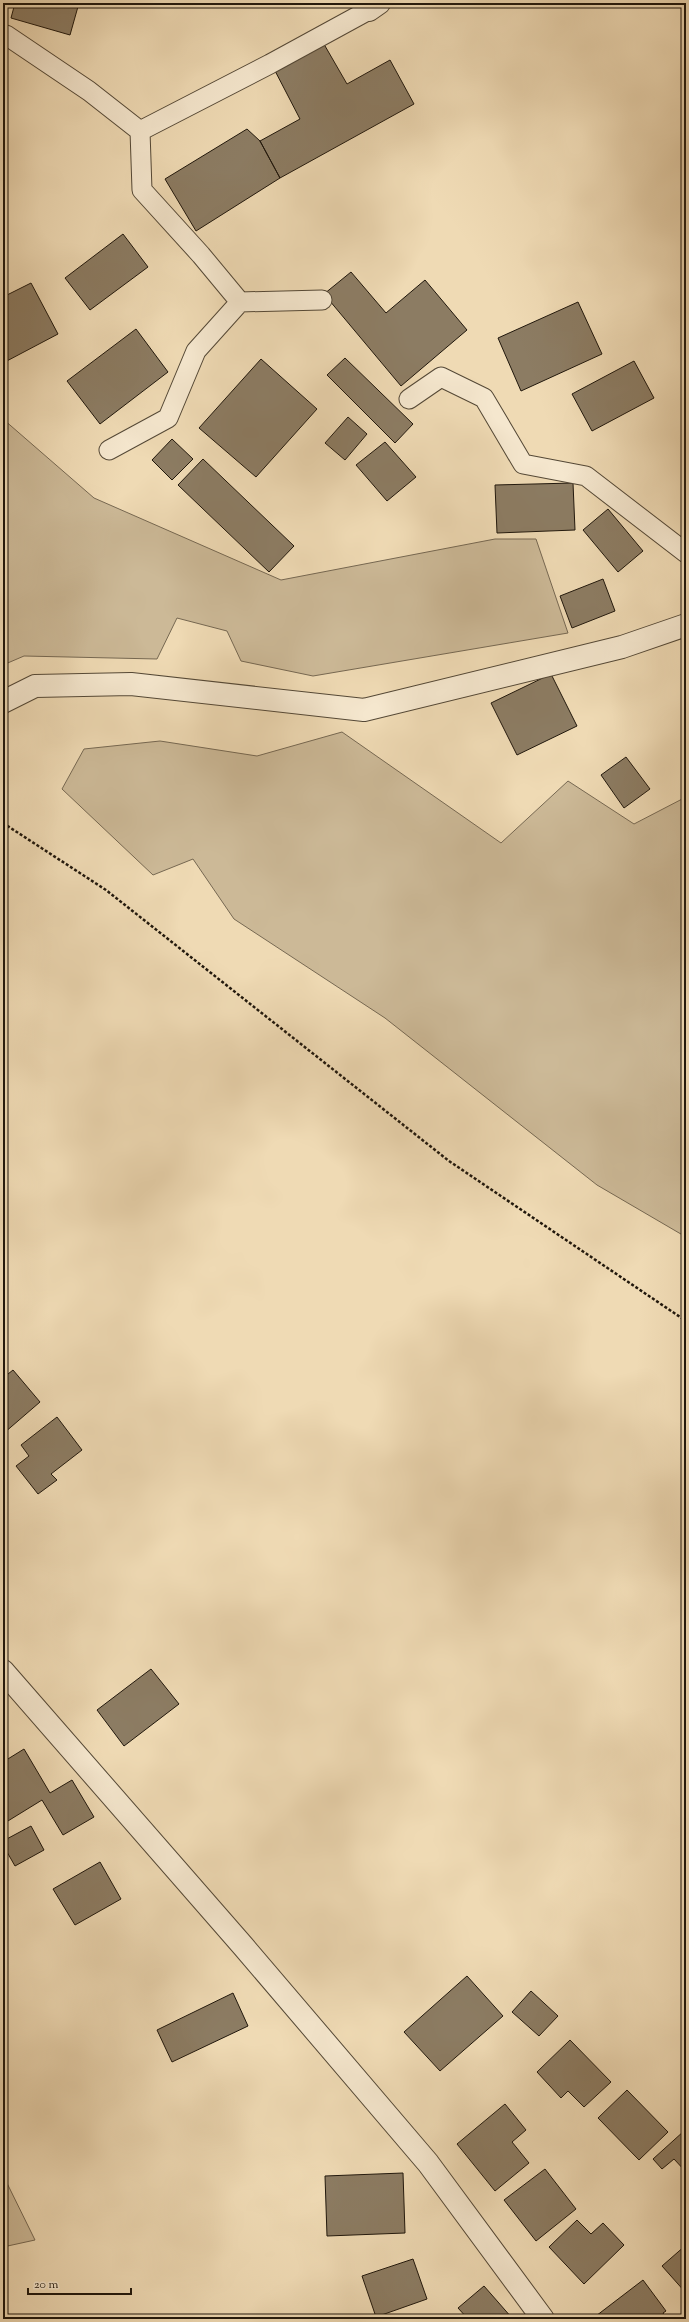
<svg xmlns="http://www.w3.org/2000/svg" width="689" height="2322" font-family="'Sorts Mill Goudy',serif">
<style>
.green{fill:#ccb997;stroke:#766852}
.building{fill:#8c7c63;stroke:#20170c}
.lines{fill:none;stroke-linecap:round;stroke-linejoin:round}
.service-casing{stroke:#544836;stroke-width:21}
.minor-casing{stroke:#544836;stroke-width:24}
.tertiary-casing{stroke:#544836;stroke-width:24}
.path{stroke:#20170c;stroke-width:2.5;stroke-dasharray:3 2;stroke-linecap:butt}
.service{stroke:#f5e7ce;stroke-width:19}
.minor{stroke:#f5e7ce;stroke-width:22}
.tertiary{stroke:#f5e7ce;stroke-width:22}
</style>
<rect width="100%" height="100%" fill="#efdab4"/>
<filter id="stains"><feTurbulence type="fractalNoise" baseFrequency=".005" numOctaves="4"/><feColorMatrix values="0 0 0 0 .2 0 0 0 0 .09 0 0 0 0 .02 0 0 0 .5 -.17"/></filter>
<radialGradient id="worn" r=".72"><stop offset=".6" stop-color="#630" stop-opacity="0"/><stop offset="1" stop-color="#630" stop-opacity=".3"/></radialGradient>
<!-- green -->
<path class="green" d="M3 419 94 498 281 580 495 539H536L568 633 313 676 241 661 227 631 177 618 157 659 24 656 3 665Z
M342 732 501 843 568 781 634 824 686 797V1237L597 1185 385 1018 234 919 193 859 153 875 62 789 84 749 160 741 257 756Z
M3 2175 35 2240 3 2247Z"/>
<!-- building -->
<path class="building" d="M15 3H79L70 35 11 18Z
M321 39 347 84 390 60 414 104 280 178 260 141 300 119 272 65Z
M247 129 260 141 280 178 196 231 165 179Z
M123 234 148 267 90 310 65 278Z
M351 272 386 313 425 280 467 330 401 386 324 294Z
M31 283 58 334 3 363V297Z
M578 302 602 354 521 391 498 338Z
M136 329 168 372 100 424 67 381Z
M345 358 413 424 395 443 327 375Z
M261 359 317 409 256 477 199 428Z
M634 361 654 398 592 431 572 394Z
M348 417 367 434 345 460 325 443Z
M172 439 193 459 172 480 152 460Z
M385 442 416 477 387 501 356 465Z
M203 459 294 546 269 572 178 485Z
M573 483 575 530 497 533 495 485Z
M608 509 643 551 618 572 583 530Z
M603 579 615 611 572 628 560 596Z
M551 674 577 726 517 755 491 703Z
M626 757 650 789 624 808 601 775Z
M13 1370 40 1402 4 1433 3 1378Z
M57 1417 82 1450 51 1474 57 1480 38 1494 16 1466 29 1456 21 1445Z
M151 1669 179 1704 124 1746 97 1710Z
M24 1749 50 1793 72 1780 94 1817 63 1835 42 1800 3 1824V1762Z
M31 1826 44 1850 15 1866 3 1845V1841Z
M100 1862 121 1899 75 1925 53 1889Z
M467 1976 503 2016 440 2071 404 2032Z
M531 1991 558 2016 539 2036 512 2012Z
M233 1993 248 2026 172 2062 157 2030Z
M570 2040 611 2082 584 2107 568 2091 561 2098 537 2072Z
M627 2090 668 2132 639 2160 598 2118Z
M505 2104 526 2130 512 2142 529 2163 495 2191 457 2144Z
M684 2131 686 2172 674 2159 662 2169 653 2159Z
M545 2169 576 2209 536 2241 504 2200Z
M403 2173 405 2233 327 2236 325 2176Z
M577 2220 591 2234 603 2223 624 2245 584 2284 549 2247Z
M686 2245V2293L662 2266Z
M413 2259 427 2299 376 2317 362 2276Z
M643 2280 666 2311 663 2313 667 2319H592Z
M484 2286 512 2318 511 2319H468L458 2308Z"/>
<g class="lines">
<!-- service casing -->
<g class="service-casing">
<path id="service" d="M6 35 89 91 140 131 270 64 369 10
M240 302 322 300
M409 399 441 377 484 398 523 464 586 476 686 553
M109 450 168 418 196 351 240 302 201 255 142 190 140 131"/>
</g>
<!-- minor casing -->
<g class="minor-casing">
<path id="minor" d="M366 3 369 10 379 3"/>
</g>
<!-- tertiary casing -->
<g class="tertiary-casing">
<path id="tertiary" d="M3 702 35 686 131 684 364 710 622 647 686 625
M3 1671 243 1946 428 2163 543 2319"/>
</g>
<!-- path -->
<path class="path" d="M3 823 106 890 449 1161 686 1321"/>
<!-- service -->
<use href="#service" class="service"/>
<!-- minor -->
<use href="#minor" class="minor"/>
<!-- tertiary -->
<use href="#tertiary" class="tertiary"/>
</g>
<!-- margin -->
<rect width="689" height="2322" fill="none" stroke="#efdab4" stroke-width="16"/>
<rect x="4" y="4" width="681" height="2314" fill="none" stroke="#20170c" stroke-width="2"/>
<rect x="8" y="8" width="673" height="2306" fill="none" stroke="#20170c"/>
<!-- scale -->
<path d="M28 2288v6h103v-6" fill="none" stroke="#20170c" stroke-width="2"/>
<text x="34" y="2288" font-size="12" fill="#20170c" stroke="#f5e7ce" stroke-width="3" paint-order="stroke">20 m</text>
<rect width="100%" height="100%" filter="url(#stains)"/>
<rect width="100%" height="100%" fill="url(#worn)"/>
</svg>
